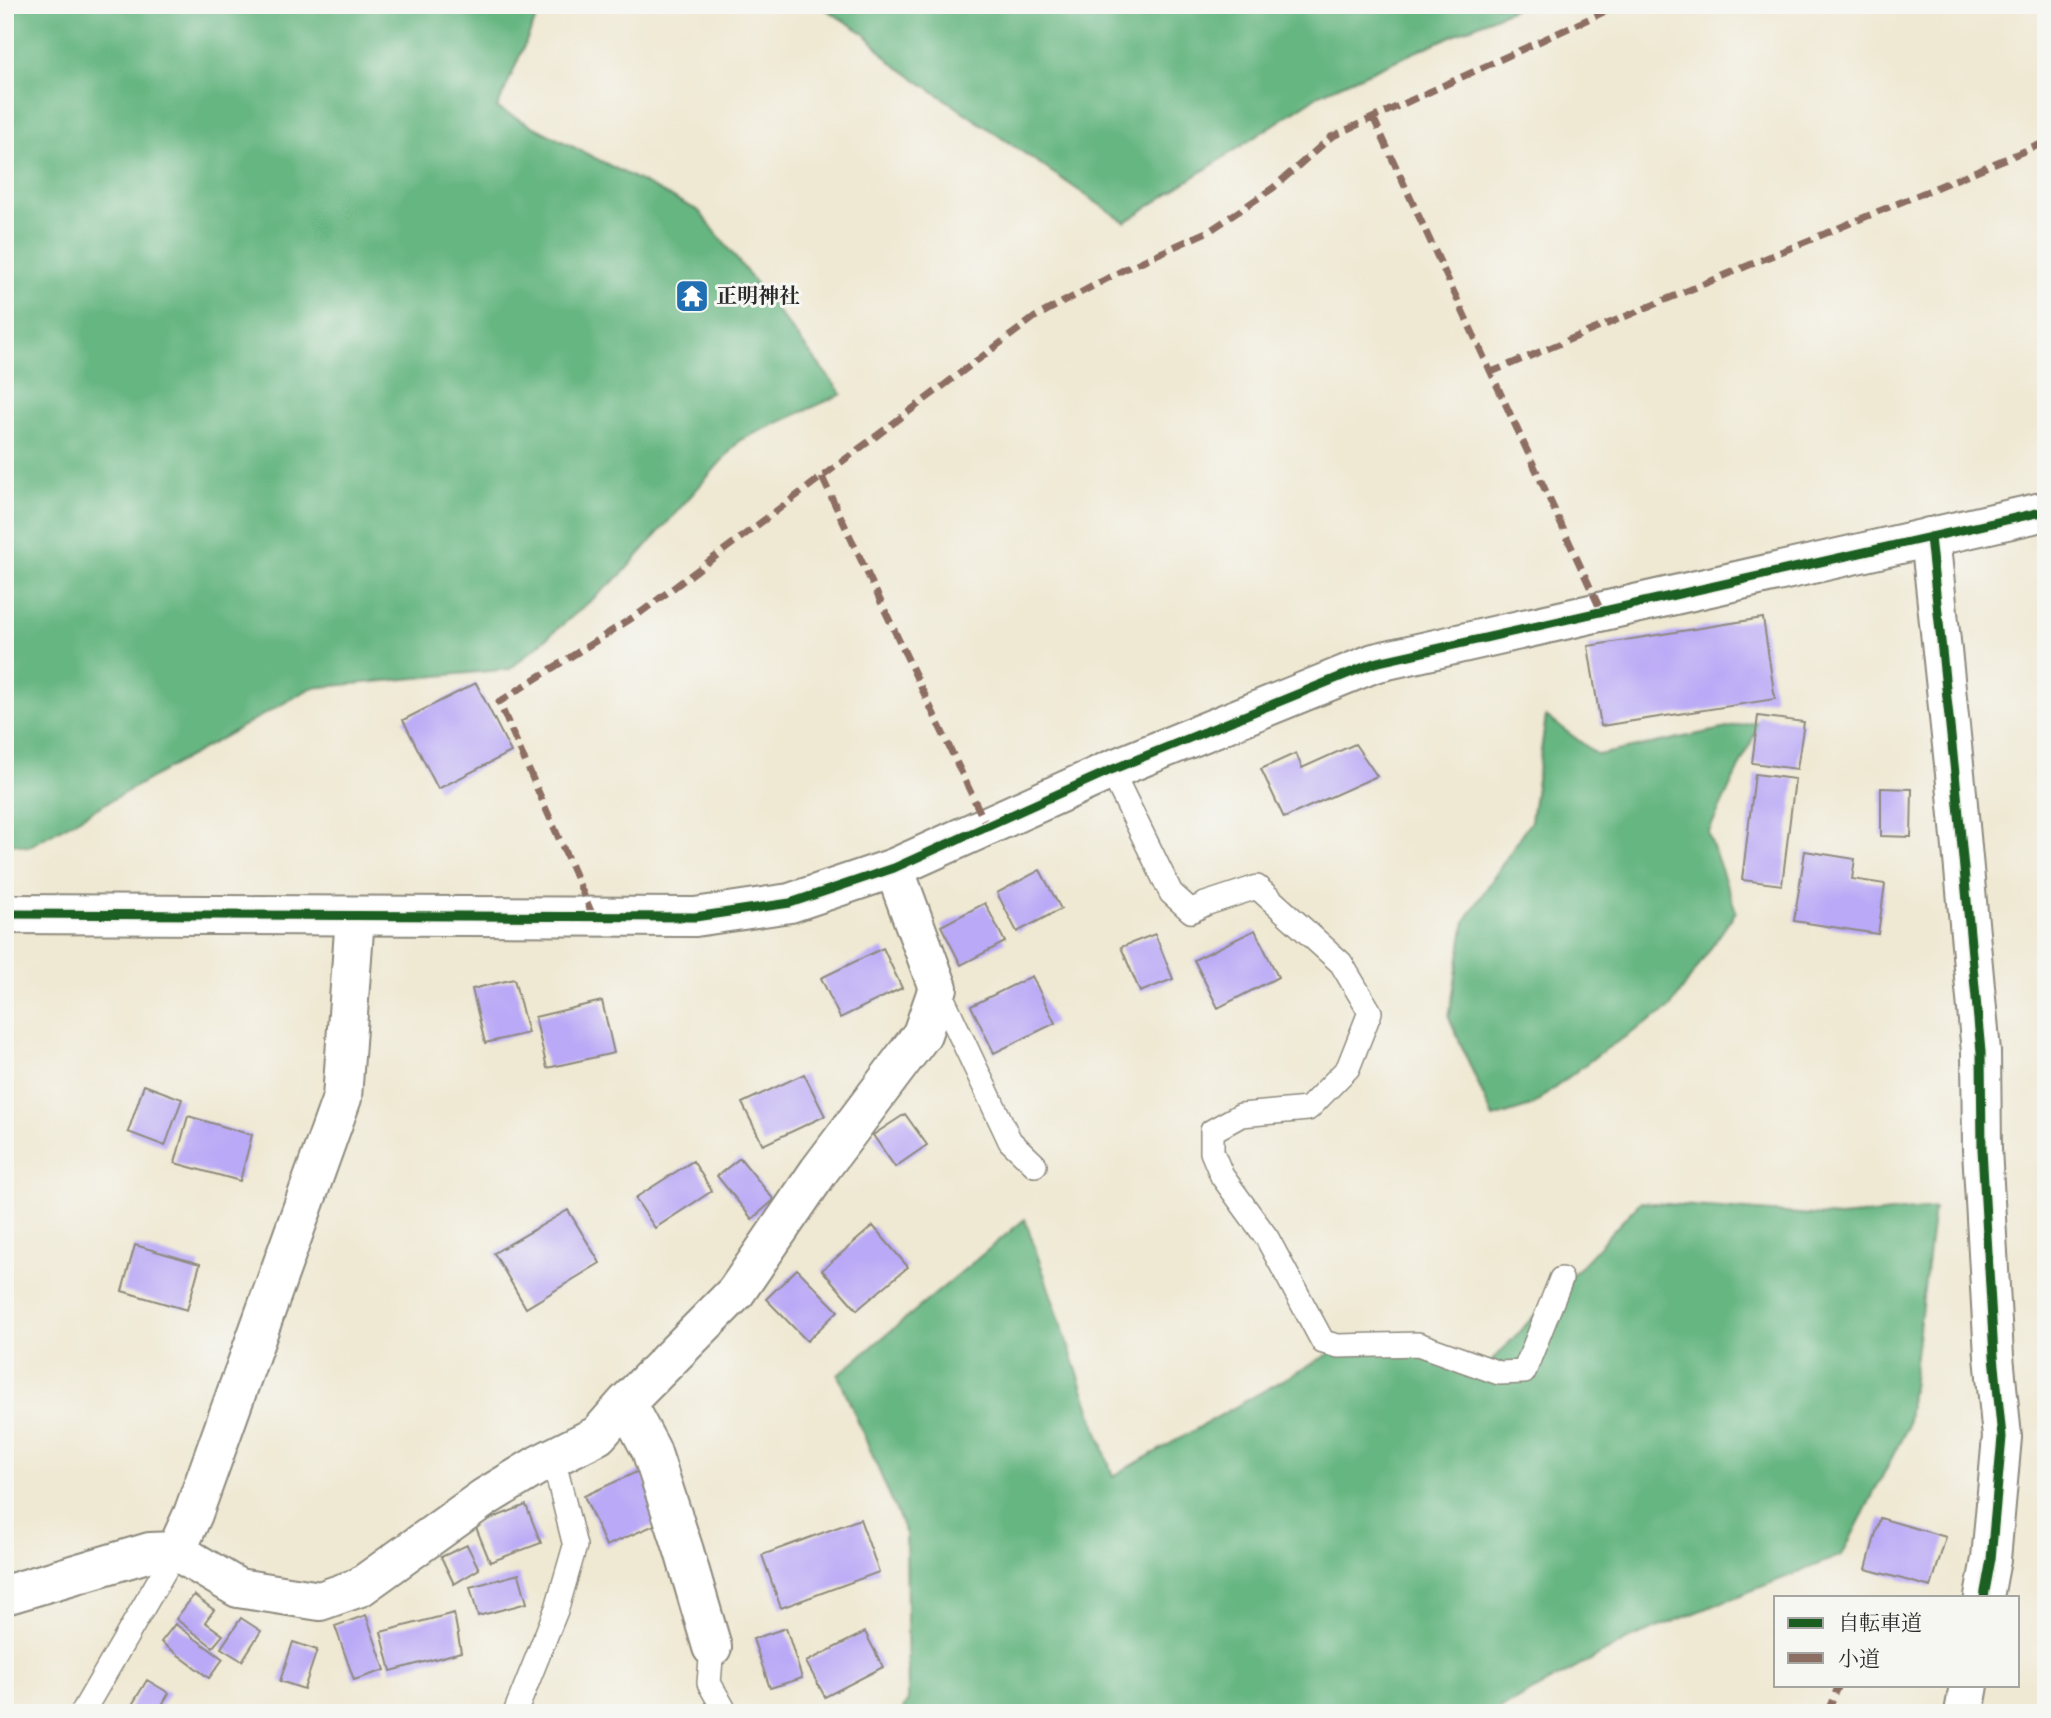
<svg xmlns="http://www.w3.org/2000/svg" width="2051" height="1718" font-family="'Gentium Book Plus','Noto Serif JP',serif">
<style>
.forest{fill:#66b681;stroke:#487056;stroke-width:2}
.building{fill:#baa9f6}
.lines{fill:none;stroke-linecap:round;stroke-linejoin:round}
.service-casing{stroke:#8d8a7e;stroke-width:26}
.minor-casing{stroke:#8d8a7e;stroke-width:42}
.tertiary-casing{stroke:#8d8a7e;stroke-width:42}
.service{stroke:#fff;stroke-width:23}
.minor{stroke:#fff;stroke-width:38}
.tertiary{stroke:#fff;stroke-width:38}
.quiet{stroke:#8d6e63;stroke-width:7;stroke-dasharray:14 7;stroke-linecap:butt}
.cycleway-casing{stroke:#f6f6f2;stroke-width:13}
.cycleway{stroke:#1b5e20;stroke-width:9}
.labels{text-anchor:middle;stroke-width:6;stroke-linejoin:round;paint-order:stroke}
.poi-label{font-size:21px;font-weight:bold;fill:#2b2b2b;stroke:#f6f6f2;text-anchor:start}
</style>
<rect width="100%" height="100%" fill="#f6f6f2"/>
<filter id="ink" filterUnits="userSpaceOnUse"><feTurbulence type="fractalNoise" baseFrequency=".0143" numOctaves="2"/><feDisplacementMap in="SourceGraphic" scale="14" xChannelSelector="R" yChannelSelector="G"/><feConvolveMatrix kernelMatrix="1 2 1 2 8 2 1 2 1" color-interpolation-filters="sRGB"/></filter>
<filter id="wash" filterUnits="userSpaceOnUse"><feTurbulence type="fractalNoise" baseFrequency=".00686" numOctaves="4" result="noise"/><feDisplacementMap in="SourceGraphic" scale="28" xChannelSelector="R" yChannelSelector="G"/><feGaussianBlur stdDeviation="1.57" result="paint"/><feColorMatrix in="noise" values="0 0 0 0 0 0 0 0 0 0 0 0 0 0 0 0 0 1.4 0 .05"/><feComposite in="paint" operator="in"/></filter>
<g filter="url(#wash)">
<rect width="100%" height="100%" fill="#efe8d2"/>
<!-- forest -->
<path class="forest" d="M5 5H542L497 108 699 211 842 394 740 440 621 575 510 669 311 688 28 847 5 841Z
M819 5H1522L1322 93 1125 222 892 63 865 34Z
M1546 716 1598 755 1761 721 1708 833 1736 911 1670 1008 1600 1053 1531 1106 1493 1118 1449 1017 1465 921 1531 821Z
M1640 1202 1840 1217 1934 1208 1907 1428 1842 1555 1629 1639 1493 1713H901L908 1700 906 1534 838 1375 1025 1219 1113 1476 1352 1341 1482 1372Z"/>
<g id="blocks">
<!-- building -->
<path class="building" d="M1763 618 1775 699 1601 726 1588 646Z
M476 683 511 752 438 789 403 720Z
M1758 716 1804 722 1797 769 1752 763Z
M1355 744 1377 776 1284 818 1261 769 1296 753 1302 768Z
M1755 774 1795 779 1782 885 1742 880Z
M1881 788 1912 789 1911 837 1881 836Z
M1805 851 1855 859 1852 879 1885 884 1878 934 1794 921Z
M1040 870 1061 909 1017 932 997 893Z
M985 903 1005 942 961 965 941 926Z
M1255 930 1278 977 1218 1008 1194 960Z
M1155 934 1173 979 1140 992 1121 947Z
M883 948 902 988 840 1018 821 978Z
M1032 976 1055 1023 994 1053 971 1006Z
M514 979 528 1033 485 1043 472 989Z
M602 1001 614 1053 547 1068 535 1017Z
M804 1074 825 1116 763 1145 742 1103Z
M144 1085 182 1099 165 1146 128 1132Z
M905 1114 927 1145 895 1167 873 1135Z
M188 1116 252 1135 240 1181 175 1163Z
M740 1158 774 1200 752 1219 717 1176Z
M693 1161 712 1191 655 1228 635 1198Z
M568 1210 600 1263 526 1308 494 1253Z
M873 1226 908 1267 857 1310 822 1270Z
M135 1245 200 1264 187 1310 122 1291Z
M797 1269 838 1311 807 1341 766 1299Z
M641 1470 664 1521 606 1546 584 1496Z
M526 1505 541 1543 490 1562 475 1525Z
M1880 1518 1946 1537 1931 1587 1866 1569Z
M860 1519 879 1572 781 1608 762 1555Z
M467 1545 479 1569 454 1584 441 1557Z
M519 1574 527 1603 478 1616 470 1587Z
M194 1595 214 1610 205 1622 223 1635 213 1647 176 1619Z
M454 1613 461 1652 391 1671 381 1632Z
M366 1615 385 1670 354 1680 335 1626Z
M241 1618 261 1631 242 1661 221 1648Z
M175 1624 223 1659 209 1678 161 1642Z
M786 1628 802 1678 770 1688 753 1639Z
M865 1632 883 1667 825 1697 806 1662Z
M293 1642 317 1650 304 1689 280 1681Z
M147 1680 169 1693 157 1713H127Z"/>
</g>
</g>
<g filter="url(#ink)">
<use href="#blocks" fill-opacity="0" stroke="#8d8a7e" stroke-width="2"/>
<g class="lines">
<!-- service casing -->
<g class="service-casing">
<path id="service" d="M1111 770 1171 893 1191 911 1205 904 1257 887 1341 963 1370 1012 1348 1068 1308 1109 1241 1115 1212 1131V1152L1222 1176 1267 1238 1323 1342 1338 1346 1418 1344 1499 1373 1524 1372 1561 1279
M938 988 1010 1141 1035 1165
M712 1647 709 1683 726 1713
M82 1713 176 1551
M515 1713 557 1608 575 1546 553 1458"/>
</g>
<!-- minor casing -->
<g class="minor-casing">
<path id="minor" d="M1930 537 1956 783 1981 1052 1982 1149 1994 1356 2002 1437 1991 1559 1984 1597
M626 1403 736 1292 819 1171 922 1034 938 988 894 868
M176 1551 193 1514 342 1098 355 916
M5 1595 150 1552 176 1551 238 1588 320 1601 360 1587 484 1498 540 1464 598 1435 626 1403 651 1450 684 1551 712 1647
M1964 1713 1969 1685"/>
</g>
<!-- tertiary casing -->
<g class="tertiary-casing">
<path id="tertiary" d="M5 914 695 917 790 903 894 868 1111 770 1374 663 2046 511"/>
</g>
<!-- service -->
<use href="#service" class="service"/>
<!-- minor -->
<use href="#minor" class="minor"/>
<!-- tertiary -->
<use href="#tertiary" class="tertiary"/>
<!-- quiet -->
<path class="quiet" d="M1373 117 1602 613
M1489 373 2046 142
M822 477 987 827
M593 916 499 702 640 613 1035 317 1125 269 1211 230 1273 188 1331 137 1619 5
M1827 1713 1839 1685"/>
<!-- cycleway casing -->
<g class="cycleway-casing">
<path id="cycleway" d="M1930 537 1956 783 1981 1052 1982 1149 1994 1356 2002 1437 1991 1559 1984 1597
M5 914 695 917 790 903 894 868 1111 770 1374 663 2046 511"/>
</g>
<!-- cycleway -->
<use href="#cycleway" class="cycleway"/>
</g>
</g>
<!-- icons -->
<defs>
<g id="temple-square" transform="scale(1.75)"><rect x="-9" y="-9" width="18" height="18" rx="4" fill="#1f6fb2" stroke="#f6f6f2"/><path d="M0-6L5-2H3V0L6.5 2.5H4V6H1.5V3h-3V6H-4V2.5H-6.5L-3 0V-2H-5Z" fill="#fff"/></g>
</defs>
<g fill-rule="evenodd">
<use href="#temple-square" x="692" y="296"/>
</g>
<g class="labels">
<!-- poi labels -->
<g class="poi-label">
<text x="716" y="303">正明神社</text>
</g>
</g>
<!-- margin -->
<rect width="2051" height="1718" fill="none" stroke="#f6f6f2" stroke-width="28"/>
<!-- legend -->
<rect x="1774" y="1596" width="245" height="91" fill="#f6f6f2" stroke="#a5a5a2" stroke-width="2"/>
<rect x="1788" y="1618" width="35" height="10" fill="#1b5e20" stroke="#a5a5a2" stroke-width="2"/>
<text x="1838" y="1630" font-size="21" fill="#2b2b2b">自転車道</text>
<rect x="1788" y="1653" width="35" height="10" fill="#8d6e63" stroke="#a5a5a2" stroke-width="2"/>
<text x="1838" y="1666" font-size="21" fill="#2b2b2b">小道</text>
</svg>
